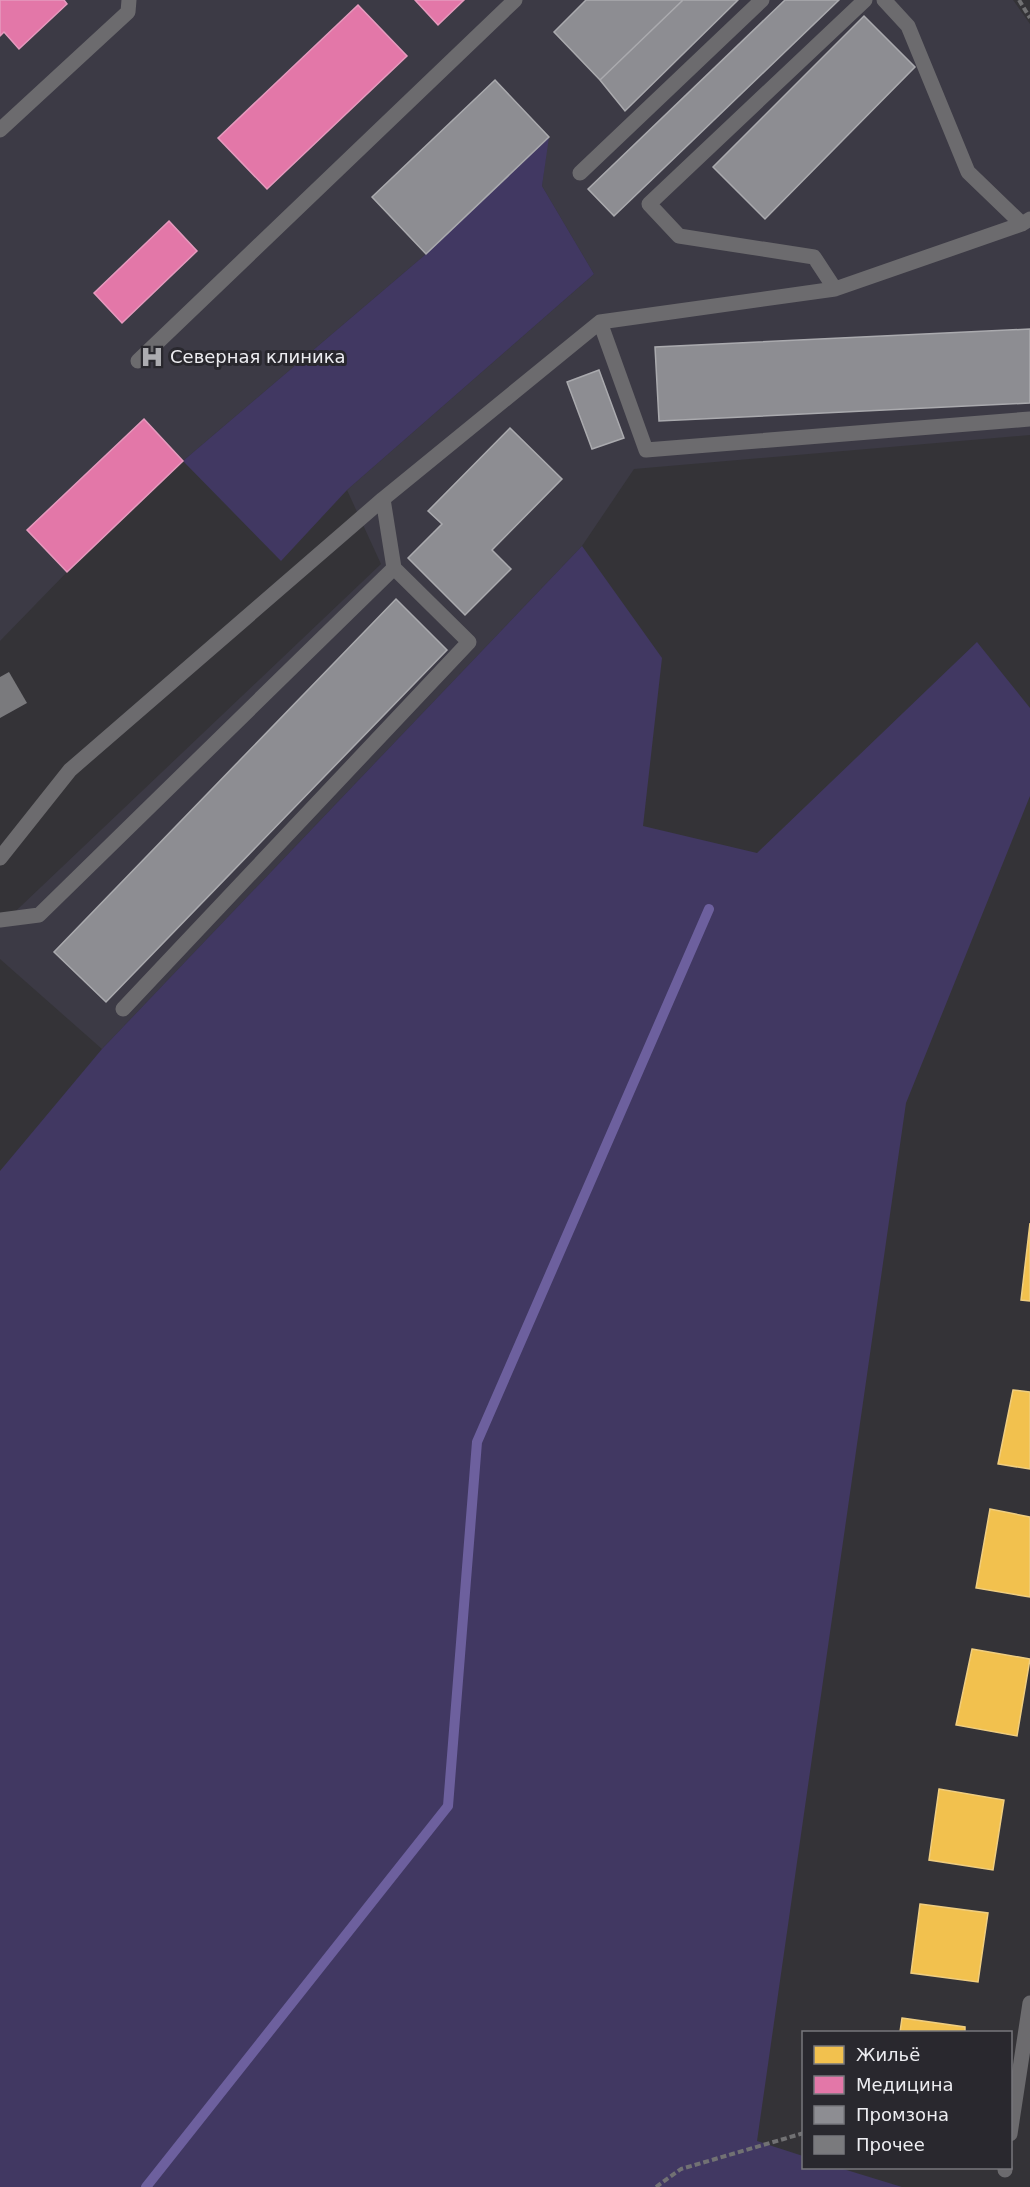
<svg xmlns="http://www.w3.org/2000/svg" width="1030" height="2187" font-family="'DejaVu Sans',sans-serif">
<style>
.built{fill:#3c3a45}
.green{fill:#413862}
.homes{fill:#f2c14e;stroke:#f0ce7f;stroke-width:1.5}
.health{fill:#e377a8;stroke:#e69abe;stroke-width:1.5}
.industry{fill:#8d8d92;stroke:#aaaaae;stroke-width:1.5}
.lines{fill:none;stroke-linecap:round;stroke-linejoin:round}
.stream{stroke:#6d609e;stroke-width:10}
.building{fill:#7a7a7d}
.path{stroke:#717173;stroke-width:4;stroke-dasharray:6 3;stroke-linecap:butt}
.lane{stroke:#6c6b6e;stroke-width:15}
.labels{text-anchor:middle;stroke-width:6;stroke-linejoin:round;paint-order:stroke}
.poi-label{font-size:18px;fill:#ededf1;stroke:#29282e;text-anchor:start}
</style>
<rect width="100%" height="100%" fill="#343337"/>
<!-- built -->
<path class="built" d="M0 0H1013L1030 24V435L634 469 582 546 102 1049 0 959V926L381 564 347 490 594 274 542 186 548 138 426 254 183 461 67 572 0 641Z"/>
<!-- green -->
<path class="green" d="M549 137 542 186 594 274 347 490 281 561 183 461 426 254Z
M582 546 662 658 643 826 757 853 977 642 1030 708V796L906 1103 757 2141 803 2156 804 2168H840L902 2187H0V1171L102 1049Z"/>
<!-- homes -->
<path class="homes" d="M1030 1223V1301L1021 1300Z
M1013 1390 1030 1392V1469L998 1464Z
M990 1509 1030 1517V1597L976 1588Z
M972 1649 1030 1659 1017 1736 956 1725Z
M939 1789 1004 1800 993 1870 929 1860Z
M920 1904 988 1913 978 1982 911 1973Z
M902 2018 965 2027V2032H900Z"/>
<!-- health -->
<path class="health" d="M0 0H64L67 4 19 49 4 32 0 36Z
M415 0H464L438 25Z
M358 5 407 56 267 189 218 138Z
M169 221 197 251 122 323 94 293Z
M144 419 183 461 67 572 27 530Z"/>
<!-- industry -->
<path class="industry" d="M586 0H683L600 80 554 32Z
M683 0H738L625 111 600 80Z
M785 0H839L614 216 588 189Z
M864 16 915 67 765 219 713 167Z
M495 80 549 137 426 254 372 197Z
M1030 329V403L659 421 655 347Z
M599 370 624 438 592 449 567 382Z
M510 428 562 479 492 550 511 569 465 615 408 558 442 524 428 511Z
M396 599 447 650 106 1002 54 952Z"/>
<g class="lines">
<!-- stream -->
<path class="stream" d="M146 2187 448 1806 477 1442 709 909"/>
</g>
<!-- building -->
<path class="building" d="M9 672 27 703 0 718V677Z"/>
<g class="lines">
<!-- path -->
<path class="path" d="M1019 0 1030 18
M656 2187 681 2169 804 2133"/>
<!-- lane -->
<path class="lane" d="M884 0 908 26 968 172 1022 224
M0 130 128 12 129 0
M580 173 762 0
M835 289 814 257 679 236 649 204 865 0
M600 322 646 450 1030 419
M138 361 515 0
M0 858 70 770 383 499 600 322 835 289 1022 224 1030 219
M0 920 39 915 394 568 383 499
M123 1009 469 642 394 568
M1010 2134 1030 2003
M1005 2170V2168"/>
</g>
<!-- icons -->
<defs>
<g id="hospital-bare" transform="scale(1.8)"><path d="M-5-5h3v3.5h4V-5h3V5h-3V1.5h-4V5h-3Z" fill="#acacb0" stroke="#29282e" stroke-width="2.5" paint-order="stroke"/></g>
</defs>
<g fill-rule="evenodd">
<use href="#hospital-bare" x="152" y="357"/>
</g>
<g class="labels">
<!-- poi labels -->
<g class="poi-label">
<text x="170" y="363">Северная клиника</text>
</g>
</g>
<!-- legend -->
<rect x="802" y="2031" width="210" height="138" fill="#29282e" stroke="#77777c" stroke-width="1.5"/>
<rect x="814" y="2046" width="30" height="18" fill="#f2c14e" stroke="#77777c" stroke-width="1.5"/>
<text x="856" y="2061" font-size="18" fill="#ededf1">Жильё</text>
<rect x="814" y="2076" width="30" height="18" fill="#e377a8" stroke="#77777c" stroke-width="1.5"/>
<text x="856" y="2091" font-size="18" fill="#ededf1">Медицина</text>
<rect x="814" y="2106" width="30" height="18" fill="#8d8d92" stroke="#77777c" stroke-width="1.5"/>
<text x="856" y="2121" font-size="18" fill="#ededf1">Промзона</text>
<rect x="814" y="2136" width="30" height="18" fill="#7a7a7d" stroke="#77777c" stroke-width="1.5"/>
<text x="856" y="2151" font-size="18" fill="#ededf1">Прочее</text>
</svg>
